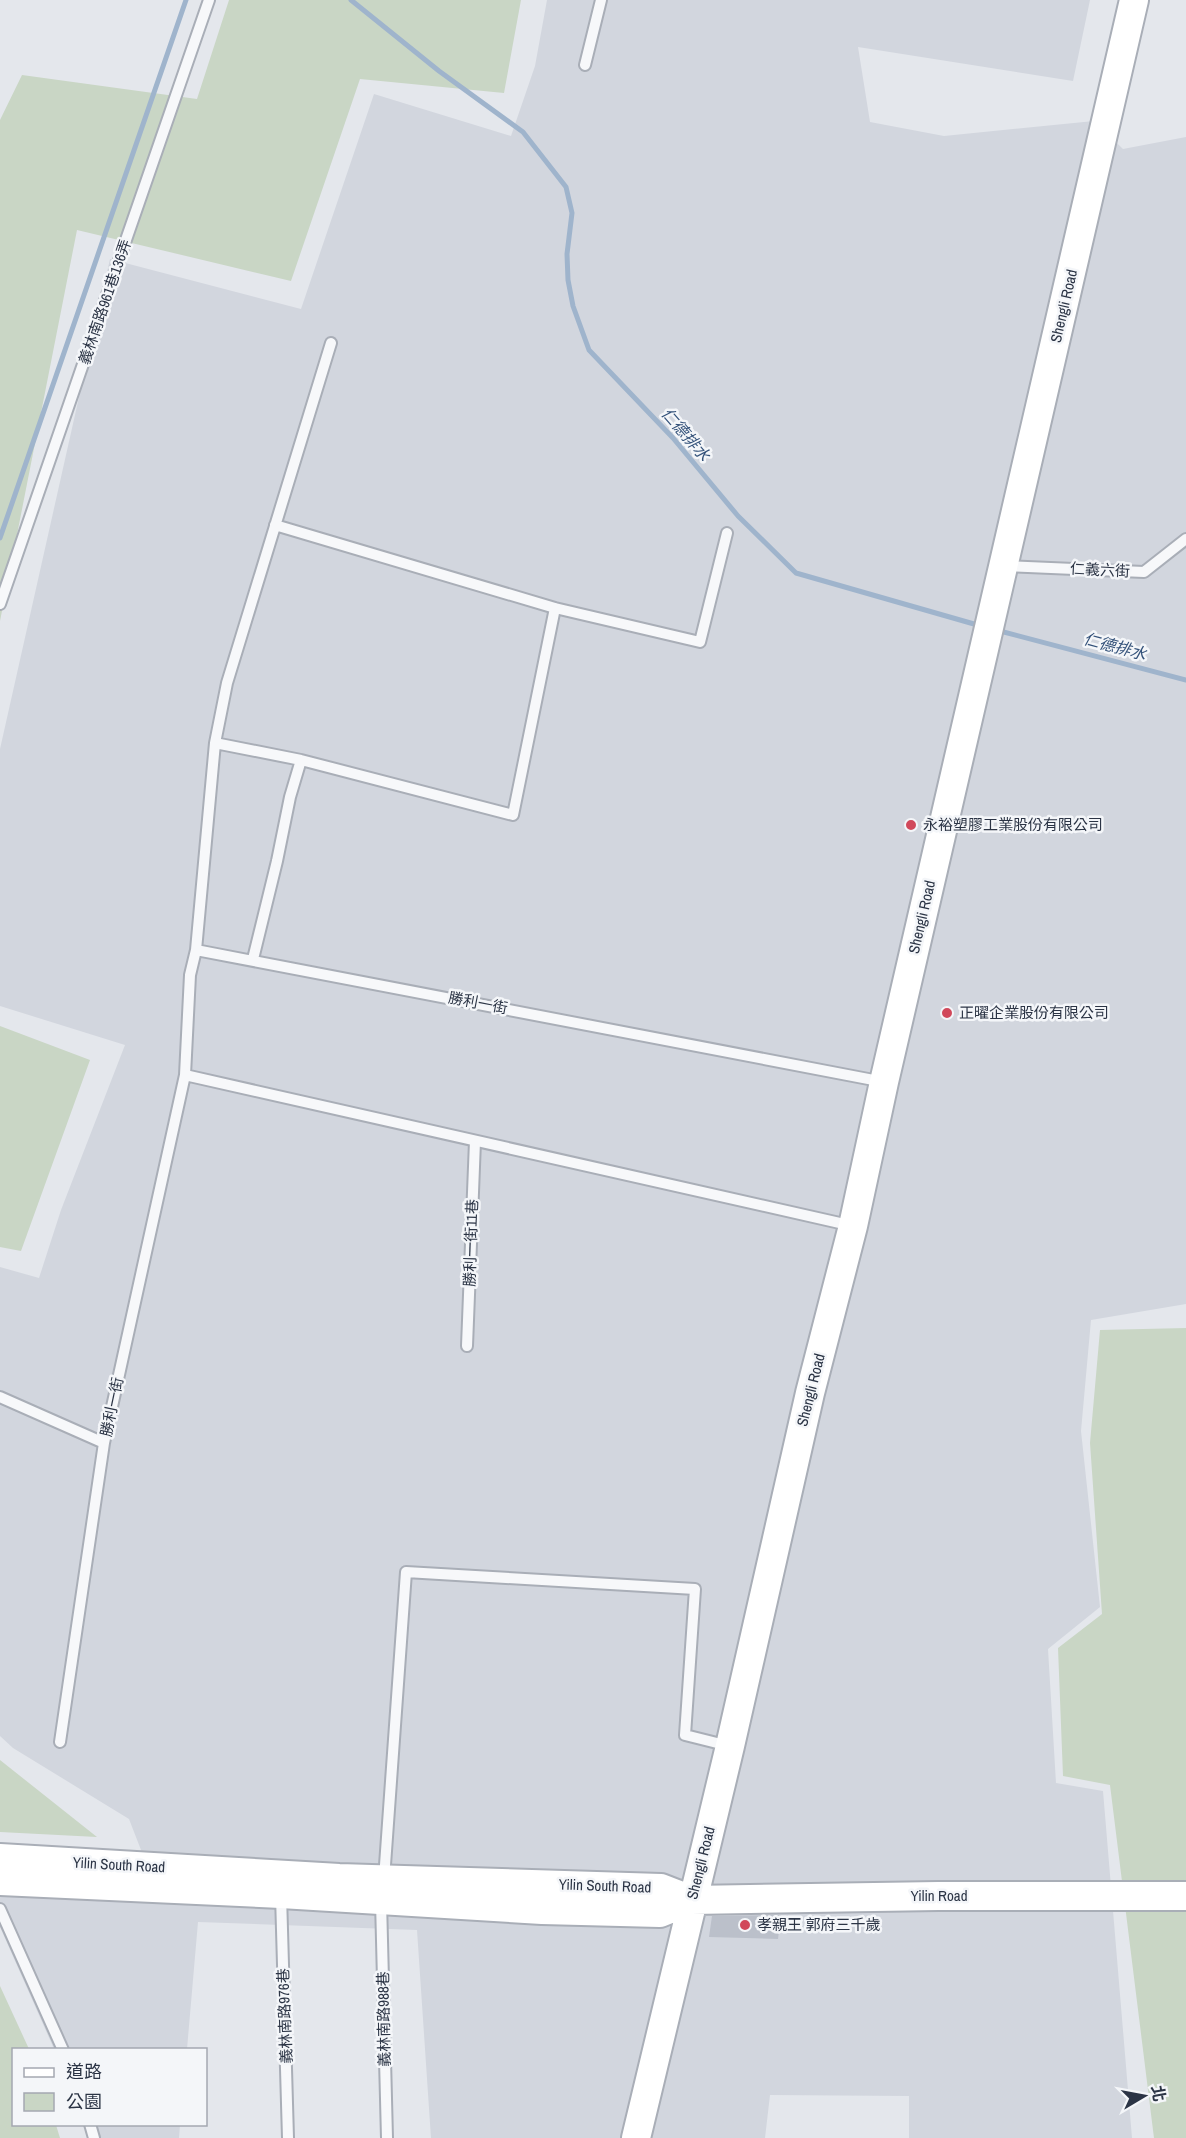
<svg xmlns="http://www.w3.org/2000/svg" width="1186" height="2138" font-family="'Archivo Narrow','Noto Sans TC',sans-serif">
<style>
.built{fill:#d2d6de}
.green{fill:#c9d6c5}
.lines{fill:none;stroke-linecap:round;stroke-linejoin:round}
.stream{stroke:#9fb4cc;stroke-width:5}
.building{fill:#bbc0ca}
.lane-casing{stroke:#a9aeb7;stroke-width:14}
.secondary-casing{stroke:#a9aeb7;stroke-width:32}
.lane{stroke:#f7f8fa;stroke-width:10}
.secondary{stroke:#fff;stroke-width:28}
.poi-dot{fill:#d1495b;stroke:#f4f6f9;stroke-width:2}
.labels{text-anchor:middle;stroke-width:5;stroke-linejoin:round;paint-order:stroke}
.street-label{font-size:15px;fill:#2b3445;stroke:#f4f6f9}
.poi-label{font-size:15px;fill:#2b3445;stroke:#f4f6f9;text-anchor:start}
.water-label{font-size:16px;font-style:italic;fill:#34527a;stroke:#f4f6f9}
</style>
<rect width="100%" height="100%" fill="#e4e7ec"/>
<!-- built -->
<path class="built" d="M547 0H1090L1073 81 858 47 870 122 944 136 1094 121 1123 149 1186 137V1304L1091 1320 1081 1431 1100 1607 1048 1649 1056 1783 1103 1791 1132 2138H909V2096L770 2095 765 2138H431L417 1930 198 1922 187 2049H54L0 1927V1891L160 1899 129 1819 13 1748 0 1736V1267L39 1278 61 1210 125 1045 0 1006V749L110 259 301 309 374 94 511 136 535 66Z
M87 2125H180L179 2138H93Z"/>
<!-- green -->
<path class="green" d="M229 0H521L504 93 360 79 291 281 77 230 0 621V120L22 75 197 99Z
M0 1026 90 1060 21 1251 0 1247Z
M1186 1328V2138H1154L1110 1785 1063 1776 1058 1648 1102 1614 1090 1443 1100 1330Z
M0 1760 97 1837 0 1832Z
M0 1986 29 2049 14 2050V2124L56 2125 60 2138H0Z"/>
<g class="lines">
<!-- stream -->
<path class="stream" d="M351 0 439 71 523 132 566 187 572 213 567 254 568 280 573 306 589 350 673 438 738 516 796 573 981 626
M0 538 186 0
M996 630 1186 680"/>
</g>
<!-- building -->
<path class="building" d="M781 1915 778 1939 709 1937 712 1916Z"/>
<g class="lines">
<!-- lane casing -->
<g class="lane-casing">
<path id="lane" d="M585 65 601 0
M275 525 555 608 700 642 727 533
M1006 566 1144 572 1186 539
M0 604 209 0
M215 743 301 760 513 815 555 608
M196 950 215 743 227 683 331 343
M253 959 277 861 290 797 301 760
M185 1075 853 1226
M467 1346 475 1141
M0 1397 104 1443
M60 1742 104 1443 185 1075 190 975 196 950 884 1082
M384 1879 406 1572 695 1589 685 1735 729 1746
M281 1895 288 2138
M381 1901 387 2138
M0 1909 63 2050
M90 2124 94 2138"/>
</g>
<!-- secondary casing -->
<g class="secondary-casing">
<path id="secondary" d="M0 1858 339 1878 661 1888 692 1900
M0 1881 281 1894 542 1910 660 1913 692 1900 938 1896H1186
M636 2138 730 1746 810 1393 853 1226 884 1082 1134 0"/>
</g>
<!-- lane -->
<use href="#lane" class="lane"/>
<!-- secondary -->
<use href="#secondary" class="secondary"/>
</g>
<!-- markers -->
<g class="poi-dot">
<circle cx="911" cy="825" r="6"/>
<circle cx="947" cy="1013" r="6"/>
<circle cx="745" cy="1925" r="6"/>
</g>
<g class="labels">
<!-- street labels -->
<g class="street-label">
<text transform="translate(105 302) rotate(-71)" y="5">義林南路961巷136弄</text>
<text transform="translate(1064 306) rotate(-77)" y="5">Shengli Road</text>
<text transform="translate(1100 570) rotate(3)" y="5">仁義六街</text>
<text transform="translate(922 917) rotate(-77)" y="5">Shengli Road</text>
<text transform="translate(478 1003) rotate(11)" y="5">勝利一街</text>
<text transform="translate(471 1243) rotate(-88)" y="5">勝利一街11巷</text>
<text transform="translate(811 1390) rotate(-76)" y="5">Shengli Road</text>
<text transform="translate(112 1407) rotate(-78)" y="5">勝利一街</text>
<text transform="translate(701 1863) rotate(-76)" y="5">Shengli Road</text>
<text transform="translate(119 1865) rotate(3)" y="5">Yilin South Road</text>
<text transform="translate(605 1886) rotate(2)" y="5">Yilin South Road</text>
<text x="939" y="1901">Yilin Road</text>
<text transform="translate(285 2016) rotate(-92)" y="5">義林南路976巷</text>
<text transform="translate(384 2019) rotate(-91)" y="5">義林南路988巷</text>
</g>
<!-- poi labels -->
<g class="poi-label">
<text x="923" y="830">永裕塑膠工業股份有限公司</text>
<text x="959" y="1018">正曜企業股份有限公司</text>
<text x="757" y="1930">孝親王 郭府三千歲</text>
</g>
<!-- water labels -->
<g class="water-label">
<text transform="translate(686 434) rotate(49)" y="6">仁德排水</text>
<text transform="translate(1115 646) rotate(15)" y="6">仁德排水</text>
</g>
</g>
<!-- legend -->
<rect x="12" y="2048" width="195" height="78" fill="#f4f6f9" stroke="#a4a8b1" stroke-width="1.5"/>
<rect x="24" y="2068" width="30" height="9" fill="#ffffff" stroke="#a4a8b1" stroke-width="1.5"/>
<text x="66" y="2078" font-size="18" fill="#2b3445">道路</text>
<rect x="24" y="2093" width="30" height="18" fill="#c9d6c5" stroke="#a4a8b1" stroke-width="1.5"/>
<text x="66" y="2108" font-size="18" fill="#2b3445">公園</text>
<!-- north arrow -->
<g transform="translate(1144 2096) rotate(80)" stroke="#f4f6f9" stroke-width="4.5" paint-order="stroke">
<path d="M0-4.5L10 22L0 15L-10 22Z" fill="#2b3445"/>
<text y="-9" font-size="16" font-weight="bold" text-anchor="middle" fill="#2b3445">北</text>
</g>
</svg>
